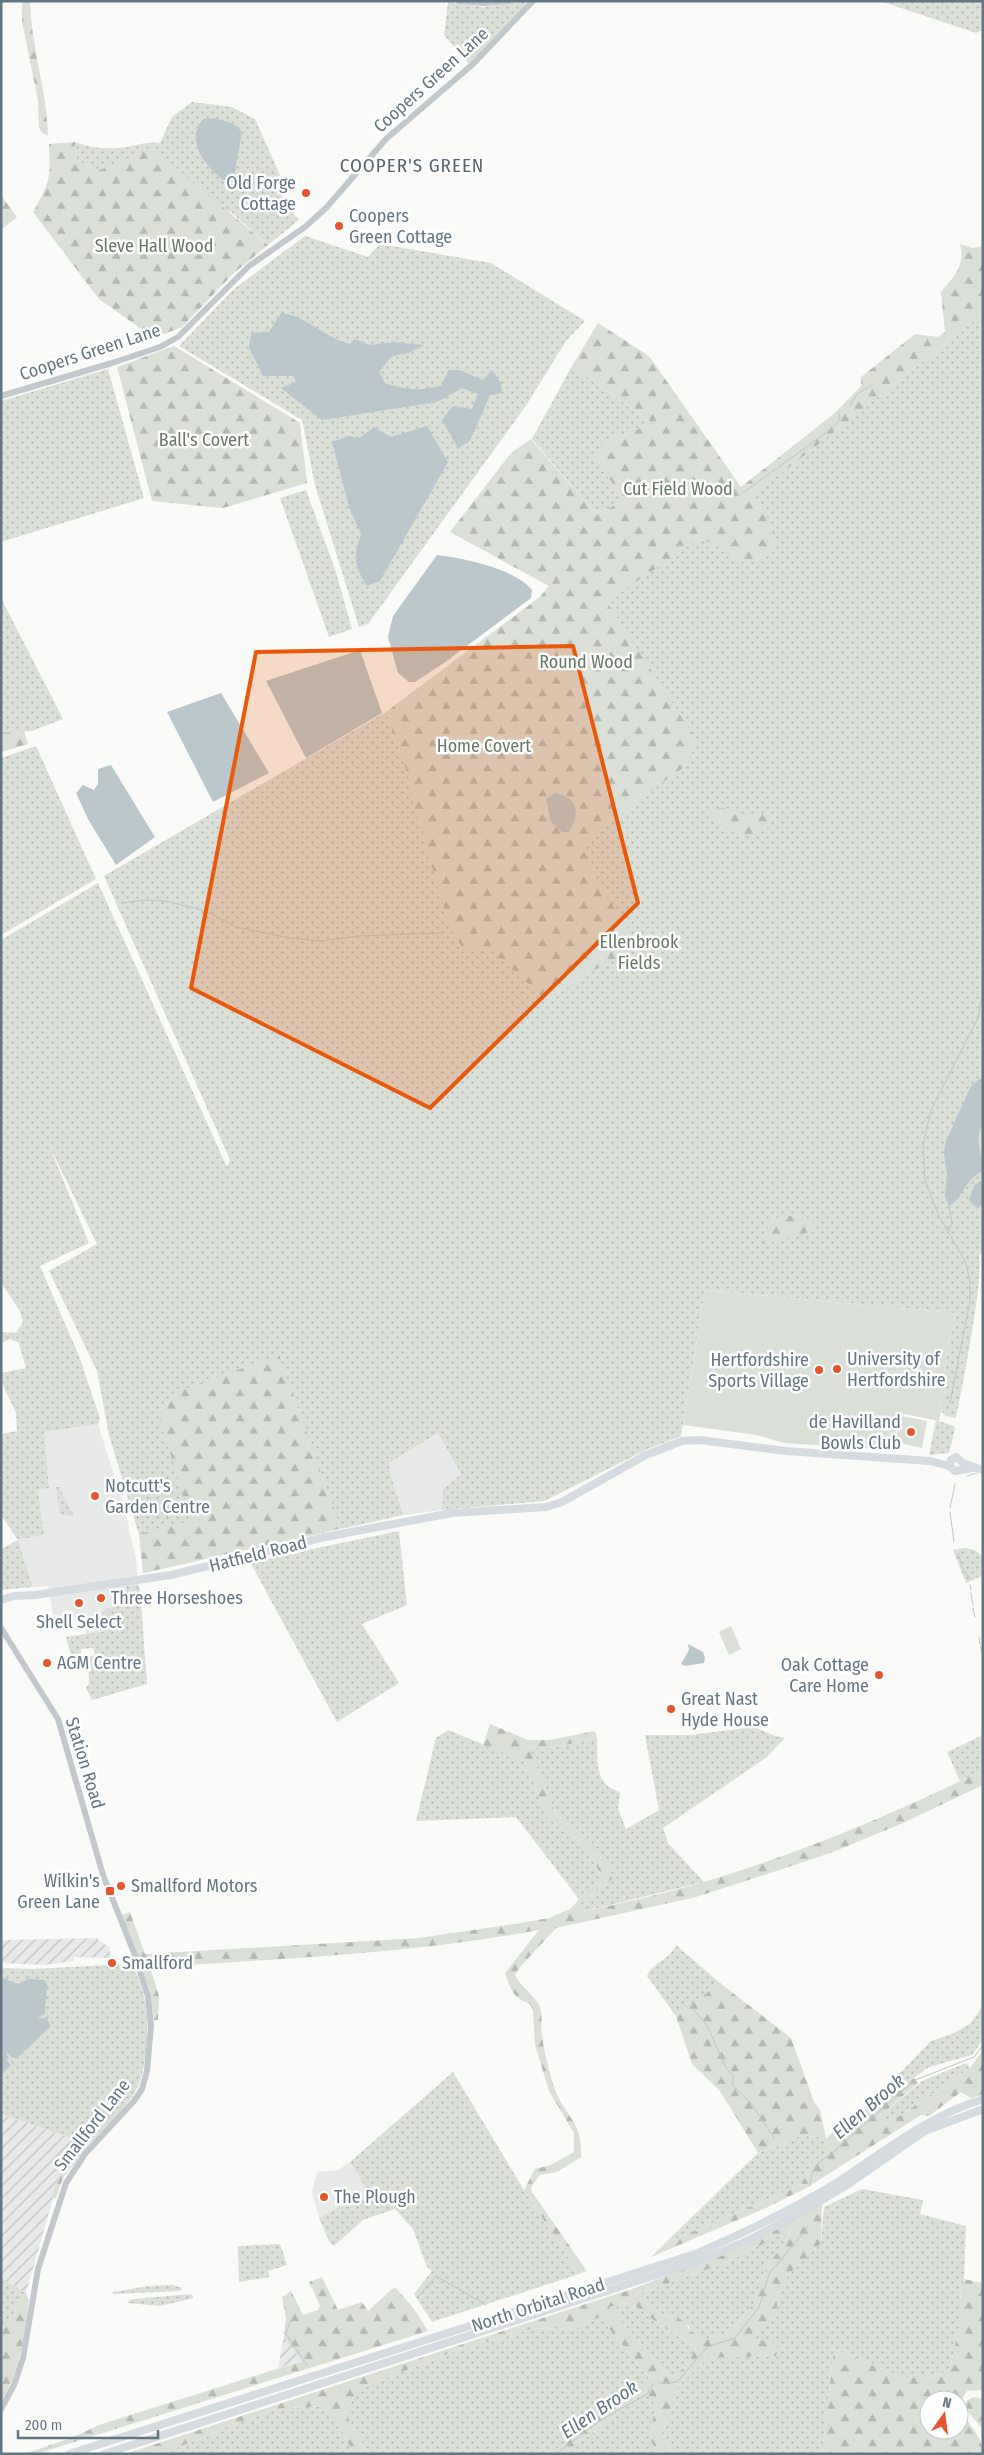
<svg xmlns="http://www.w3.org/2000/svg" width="984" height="2455" font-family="'Fira Sans Condensed',sans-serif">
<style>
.built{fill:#e8e9e9}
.industrial{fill:url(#industrial-furrows)}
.green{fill:url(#green-dots)}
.forest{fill:url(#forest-firs);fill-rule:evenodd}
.pitch{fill:#dadfd7}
.water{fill:#bbc7cb}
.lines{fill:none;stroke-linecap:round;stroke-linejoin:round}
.stream{stroke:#bbc7cb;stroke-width:1}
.tertiary{stroke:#c3c8cc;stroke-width:6}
.primary{stroke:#d6dbdf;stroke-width:8}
.trunk{stroke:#d6dbdf;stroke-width:8}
.marked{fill:#e8590c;fill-opacity:0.2;stroke:#e8590c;stroke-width:4;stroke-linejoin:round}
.poi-dot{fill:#e4572e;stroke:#fff;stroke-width:2}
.labels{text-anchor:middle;stroke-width:5;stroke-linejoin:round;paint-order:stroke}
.street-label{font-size:18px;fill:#657683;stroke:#fff}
.poi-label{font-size:18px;fill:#657683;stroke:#fff;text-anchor:start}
.park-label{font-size:18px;fill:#687a64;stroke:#fff}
.neighbourhood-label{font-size:19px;letter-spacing:1px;fill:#57646e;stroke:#fff}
.water-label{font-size:19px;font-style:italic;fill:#60757c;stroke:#fff}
</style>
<defs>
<pattern id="industrial-furrows" width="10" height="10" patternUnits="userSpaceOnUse" patternTransform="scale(1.25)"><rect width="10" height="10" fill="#e8e9e9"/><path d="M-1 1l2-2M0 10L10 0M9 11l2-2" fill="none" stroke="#c0c1c2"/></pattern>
<pattern id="green-dots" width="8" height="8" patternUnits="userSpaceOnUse" patternTransform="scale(1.25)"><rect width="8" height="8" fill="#dadfd7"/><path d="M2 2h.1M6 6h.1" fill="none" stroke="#b4b9b4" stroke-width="1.8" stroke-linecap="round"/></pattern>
<pattern id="forest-firs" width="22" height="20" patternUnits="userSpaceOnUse" patternTransform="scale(1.25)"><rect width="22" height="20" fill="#dadfd7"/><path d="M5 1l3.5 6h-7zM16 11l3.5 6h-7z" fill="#b4b9b4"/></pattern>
</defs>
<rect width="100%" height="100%" fill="#fafaf8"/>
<!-- built -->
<path class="built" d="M98 1424 125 1510 136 1559 142 1625 86 1634 83 1617 58 1620 57 1615H53L48 1586 33 1587 18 1540 44 1535 38 1490 49 1488 43 1432Z
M438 1432 461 1474 443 1489 442 1510 403 1515 400 1501 389 1476V1463Z
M350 2162 368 2192 319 2218 312 2192 317 2172 338 2170Z"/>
<!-- industrial -->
<path class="industrial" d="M98 1938V1940L109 1947 111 1958 74 1957V1961L44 1965 1 1963V1940Z
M1 2114 83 2142 62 2167 26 2293 1 2278Z
M284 2336 303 2360 278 2368Z"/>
<!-- green -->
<path class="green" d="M524 1 527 4 469 64 444 35 448 2 483 7Z
M880 1H983V30L976 33Z
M192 102 232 107 255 119 283 182 282 200 299 220 268 245 231 212 97 171 77 160 75 142C89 148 105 149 120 148 134 147 145 141 160 143L172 117Z
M305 236 368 257 380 244 491 263 585 321 566 341 525 407 368 624 359 627 315 485 302 420 179 346 234 289Z
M983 314V1251L979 1256C984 1276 962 1390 956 1418L946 1416 941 1411 949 1371 944 1370 955 1313 705 1290 681 1436 648 1449 544 1501 442 1510 443 1489 461 1474 438 1433 389 1463C390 1482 400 1497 403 1515L143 1573 140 1538 109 1435 97 1371 49 1271 97 1244 49 1145 89 1243 40 1266 79 1356 100 1419 98 1424 44 1432 49 1488 38 1490 44 1535 18 1540 33 1587 1 1590V1549L18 1540 1 1515V1434L17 1431 16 1413 1 1381V1373L26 1368 19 1343 10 1339 1 1343V1332L16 1333 23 1322 20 1311 1 1283V940L98 883 227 1167 230 1160 104 876 386 712 540 597 549 586 753 495Z
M572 366 654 424 596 461 626 500 596 514 532 439Z
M108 369 144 498 1 542V401Z
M306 490 336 572 352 629 329 637 280 498Z
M1 598 63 719 32 731 1 733Z
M36 746 96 879 1 935V758Z
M936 1420 954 1426 955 1429 949 1453 929 1455Z
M56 1487H59L74 1516 60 1515Z
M399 1531 407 1605 362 1624 399 1683 337 1722 250 1562Z
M964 1548 975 1550 983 1557 982 1576 966 1583 953 1550Z
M137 1585 140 1589 147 1684 92 1700 86 1688 89 1683 88 1657 95 1655 93 1648 81 1649V1653L76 1655 77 1662 74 1668 66 1637 105 1631 102 1614 105 1609 128 1604 126 1586Z
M754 1727 775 1736 785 1738 767 1757 663 1828 668 1843 704 1882 577 1913 581 1903 612 1879 590 1841 556 1815 529 1747 552 1748 597 1738C598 1761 593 1784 620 1792L618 1809 626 1829 659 1810 645 1735H690Z
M448 1730 524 1761 548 1818 588 1849 601 1877 579 1899 516 1817 416 1821 436 1738Z
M983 1735V1770L960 1781 947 1752Z
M676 1945 720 1983 676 2016 647 1976C653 1962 670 1960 676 1945Z
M128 1964 133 1966C139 1979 144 1992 146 2006 149 2027 147 2072 136 2090 126 2109 103 2129 88 2146L83 2142 1 2114V1968L33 1969Z
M983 2005V2040L972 2055 929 2067 905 2084 897 2076 931 2041 954 2033 971 2023Z
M966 2063 970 2068 888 2124 879 2117 922 2081Z
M453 2072 524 2190 579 2274 432 2322 414 2294 432 2271 427 2267 413 2229 395 2209 363 2220 334 2246 329 2241 319 2218 368 2192 350 2162Z
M802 2135 826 2138 828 2153 813 2161 801 2185 664 2244 758 2153Z
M862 2189 923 2200 920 2214 966 2226 964 2279 960 2291 962 2313 950 2368 938 2376 903 2378 834 2349 822 2454H674L663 2432 678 2386 707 2358 776 2356 753 2339 777 2307 779 2293 788 2275 821 2243 824 2207Z
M791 2228 785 2241 766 2268 753 2305 728 2334 704 2339 690 2331 689 2326 676 2317 662 2315 635 2295 728 2262Z
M280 2244 287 2265 268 2271 270 2277 239 2282 238 2246Z
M1 2278 26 2293 3 2330 1 2353Z
M172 2285 183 2288 179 2291 113 2294V2292L148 2286Z
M191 2294 194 2298 160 2306 128 2303 129 2300 134 2299Z
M631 2302 660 2325 696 2347 689 2363 671 2379 609 2307Z
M600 2317 649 2378 550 2454H371L363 2444 345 2413 358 2389 450 2353 530 2329 576 2328Z
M646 2391 657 2407 649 2434 658 2454H565Z
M323 2406 333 2414 354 2454H161L275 2409Z"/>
<!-- forest -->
<path class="forest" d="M22 1H30C31 47 47 90 48 136L42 133 39 127 38 100 22 22Z
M75 142 77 160 97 171 153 148 268 245 234 273 182 327 154 338 99 299 33 212C50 183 51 177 49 144Z
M1 195 17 217 1 230Z
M960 244 973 248 983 246V314L754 495 774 529 776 550 757 562H740L720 547 700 538 607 602 697 741 687 765 635 802 588 843 585 852 599 885 640 946 594 970 547 1001 490 949 464 951 449 925 413 802 411 784 386 712 540 597 549 586 450 532 511 453 531 439 596 514 626 500 595 461 603 441 654 424 572 366 598 323 649 356 741 487 836 412 861 386V377L915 334 938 337 945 332 941 292C955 275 965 267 960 244Z
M174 346 300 423 307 483 223 508 152 501 117 367Z
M24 731 28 744 1 752V733Z
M727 808 745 815 767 813 773 820C771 822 769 827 766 829 751 842 723 829 711 818L712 809Z
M802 1214 814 1223 817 1230 764 1244 762 1237 768 1233 767 1223 777 1218Z
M279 1355 341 1528 143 1573 139 1534 190 1521 158 1411 182 1390Z
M490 1724 528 1740H549L595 1731 597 1738 552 1748 529 1747 556 1815 590 1841 611 1868 612 1879 581 1903 578 1913C630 1901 682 1890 733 1873 819 1845 902 1810 983 1770V1785L903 1823 833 1852 761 1876 696 1897 556 1928 521 1966 515 1975C521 1987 532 1993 539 2005 544 2015 540 2024 542 2035 544 2052 549 2071 554 2087 564 2116 583 2121 581 2157L557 2172 540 2175 531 2187 532 2192 587 2271 579 2274 524 2190 535 2169 551 2165 574 2152V2133L549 2091 535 2045 533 2010 529 2003C513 1999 510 1987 505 1973L539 1930C410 1954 280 1959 150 1967L159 1996 158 2020H154L150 1990 122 1915 130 1912 145 1954 419 1938 521 1923 549 1918 570 1909 601 1876 588 1849 548 1818 524 1761 483 1745Z
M720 1983 791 2038 814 2102 820 2110 826 2138 875 2102 897 2076 905 2084 914 2078 918 2083 879 2117 888 2124 970 2068 983 2050V2094L971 2098 961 2092 929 2116 921 2115 808 2187 766 2208 651 2257 664 2244 801 2185 813 2161 828 2153 826 2138 802 2135 758 2153 720 2091 692 2064 676 2016Z
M83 2142 88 2146 63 2178 56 2198H51L62 2167Z
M822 2204 821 2243 788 2275 779 2293 777 2307 754 2339 774 2342 778 2348 776 2356 707 2358 678 2386 663 2432 674 2454H658L648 2434 657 2407 646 2391 565 2454H550L649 2378 600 2317 576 2328 530 2329 450 2353 358 2389 345 2413 363 2444 371 2454H354L333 2415 323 2406 275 2409 161 2454H125L632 2289 749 2244ZM791 2229 785 2241 766 2268 753 2305 728 2334 704 2339 690 2331 685 2322 676 2317 662 2315 635 2295 728 2262ZM631 2302 660 2325 696 2347 689 2363 671 2379 609 2307Z
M322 2277 338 2310 362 2302 368 2311 392 2289 396 2288 414 2309 428 2331 36 2454H24L71 2438 99 2425 302 2361 284 2336 286 2318 282 2297 291 2291 303 2315 318 2310 320 2305 309 2282Z
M964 2279 983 2283V2390L967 2391 959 2404V2400H929V2430H959V2406C966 2423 983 2435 983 2454H822L834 2349 903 2378 938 2376 950 2368 962 2313 960 2291Z
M26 2293 29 2300C24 2335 21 2370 1 2401L3 2330Z
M974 2397 983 2399V2430L965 2408 966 2401Z"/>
<!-- pitch -->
<path class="pitch" d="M705 1290 955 1313 944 1370 949 1371 939 1421 900 1413 892 1450 784 1443 757 1435 683 1425Z
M901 1416 927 1421 922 1448 895 1442Z
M731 1626 741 1649 729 1655 719 1632Z"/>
<!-- water -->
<path class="water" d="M214 118C224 121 238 123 242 133L233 182 229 184C209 171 183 142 203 119Z
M281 313C306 316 325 338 350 344L355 339 370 345 393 342 424 345 408 353 392 356 379 372 385 383C404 390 420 391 441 386L449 370H459L483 380 492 370 501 383 502 393 490 395 470 441 458 448 442 420 453 406 472 409 478 394 462 388 437 402 322 420 281 388 296 382 293 376H263L249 347 251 333 269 332Z
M427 426 448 462 380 581 367 586C354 566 353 556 361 534L349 507 332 442 348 436 360 438 374 427 391 437Z
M437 555C463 558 516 569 532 590L531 598 444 663 415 682H409L398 673 388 637 393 616Z
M360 650 382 713 306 758 266 681Z
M221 693 269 773 213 802 167 712Z
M111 765 155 837 116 865 88 819 76 793 83 785 94 790 98 784V769Z
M555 793C579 798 580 813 569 832H562L551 822 546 799Z
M983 1076V1125C973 1138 983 1156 983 1171 963 1180 964 1198 949 1206L945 1196 947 1175 944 1153 946 1141 971 1086Z
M980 1181H983V1205L978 1207 973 1205 969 1199 975 1185Z
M688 1644 703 1652 705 1658 704 1663 685 1666 681 1664 689 1650Z
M3 1978 18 1984 29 1979 44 1980 47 1984 45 2013 37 2019 46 2018 51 2026 17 2058H12L7 2052V2061L11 2065 1 2074V1981Z"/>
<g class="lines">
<!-- stream -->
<path class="stream" d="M850 405 857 394 872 385
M744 492 834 427 839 420V413
M124 903 143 900 165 901 195 908 212 914 236 927 290 938 320 941 359 936 440 933
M947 1233 952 1223 949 1206
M950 1403 970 1301V1282L966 1263 939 1216 925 1181 923 1145 931 1110 978 1018 983 989
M967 1476 977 1473
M950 1508 955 1484
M950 1512 954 1542
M958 1553 962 1567 970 1579
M970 1585 971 1590
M971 1593 973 1605
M973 1608 975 1617
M979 1637 980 1644
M981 1646V1651
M982 1653 983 1658
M690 2005 708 2027 726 2068 733 2076V2086L751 2103 774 2138
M810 2186C811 2172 815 2162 829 2156L915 2080 974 2057 983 2045
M418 2297 436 2276 486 2305
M291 2320 286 2334 308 2367
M659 2383 677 2382 707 2347 735 2338 759 2307 769 2274 807 2228
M556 2454 598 2422 647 2394 654 2383"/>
<!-- tertiary -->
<path class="tertiary" d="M459 1 483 3 509 1
M1 396 112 363 160 347 178 337 249 266 305 227 326 208 386 139 473 64 533 1
M1 1628 58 1719 103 1875 134 1953 148 1996 151 2026 147 2071 142 2089 134 2101 85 2154 66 2183 38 2269 23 2358 14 2385 1 2409"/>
<!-- primary -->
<path class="primary" d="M949 1466 951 1460 956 1457 963 1463 983 1470
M1 1600 14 1596 35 1595 171 1575 325 1537 452 1513 546 1507 562 1502 646 1455 682 1441 699 1440 786 1451 930 1461 949 1466 955 1471 973 1468"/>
<!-- trunk -->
<path class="trunk" d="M69 2454 695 2254C744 2233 792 2210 838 2182 885 2151 928 2116 983 2099
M104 2454 699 2261 749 2240 800 2213 847 2185 925 2131 983 2109"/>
</g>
<!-- marked area -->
<path class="marked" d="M573 646 638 903 430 1108 191 988 256 652Z"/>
<!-- markers -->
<g class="poi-dot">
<circle cx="306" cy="193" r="5"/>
<circle cx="339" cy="226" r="5"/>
<circle cx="837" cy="1369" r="5"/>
<circle cx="819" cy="1370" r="5"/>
<circle cx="911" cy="1432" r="5"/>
<circle cx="95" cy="1496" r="5"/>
<circle cx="101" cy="1598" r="5"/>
<circle cx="79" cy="1603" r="5"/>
<circle cx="47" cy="1663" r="5"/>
<circle cx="879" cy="1675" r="5"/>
<circle cx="671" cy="1709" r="5"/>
<circle cx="121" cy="1886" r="5"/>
<rect x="105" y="1886" width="10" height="10" rx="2.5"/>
<circle cx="112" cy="1963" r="5"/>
<circle cx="324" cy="2197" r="5"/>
</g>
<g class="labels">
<!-- street labels -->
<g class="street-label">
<text transform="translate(431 80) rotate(-42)" y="6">Coopers Green Lane</text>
<text transform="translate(90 352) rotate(-18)" y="6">Coopers Green Lane</text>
<text transform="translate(258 1554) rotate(-14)" y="6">Hatfield Road</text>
<text transform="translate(85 1763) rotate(73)" y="6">Station Road</text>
<text transform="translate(92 2125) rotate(-52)" y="6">Smallford Lane</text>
<text transform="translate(538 2305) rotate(-18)" y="6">North Orbital Road</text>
</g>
<!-- poi labels -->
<g class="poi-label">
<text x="296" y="189" text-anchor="end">Old Forge<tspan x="296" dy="21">Cottage</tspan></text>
<text x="349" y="222">Coopers<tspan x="349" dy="21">Green Cottage</tspan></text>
<text x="847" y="1365">University of<tspan x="847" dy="21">Hertfordshire</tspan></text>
<text x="809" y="1366" text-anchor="end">Hertfordshire<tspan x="809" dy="21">Sports Village</tspan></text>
<text x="901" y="1428" text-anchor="end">de Havilland<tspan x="901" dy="21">Bowls Club</tspan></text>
<text x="105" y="1492">Notcutt's<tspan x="105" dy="21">Garden Centre</tspan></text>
<text x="111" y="1604">Three Horseshoes</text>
<text x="79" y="1628" text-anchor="middle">Shell Select</text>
<text x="57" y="1669">AGM Centre</text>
<text x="869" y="1671" text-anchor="end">Oak Cottage<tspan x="869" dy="21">Care Home</tspan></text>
<text x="681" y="1705">Great Nast<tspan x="681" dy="21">Hyde House</tspan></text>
<text x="100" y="1887" text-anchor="end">Wilkin's<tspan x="100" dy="21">Green Lane</tspan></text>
<text x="131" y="1892">Smallford Motors</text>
<text x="122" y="1969">Smallford</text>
<text x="334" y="2203">The Plough</text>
</g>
<!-- park labels -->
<g class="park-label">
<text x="154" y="252">Sleve Hall Wood</text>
<text x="204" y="446">Ball's Covert</text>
<text x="678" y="495">Cut Field Wood</text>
<text x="586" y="668">Round Wood</text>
<text x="484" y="752">Home Covert</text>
<text x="639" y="948">Ellenbrook<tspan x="639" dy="21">Fields</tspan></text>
</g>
<!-- neighbourhood labels -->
<g class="neighbourhood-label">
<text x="412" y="172">COOPER'S GREEN</text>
</g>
<!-- water labels -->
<g class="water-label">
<text transform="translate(868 2106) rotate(-41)" y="7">Ellen Brook</text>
<text transform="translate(599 2409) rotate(-34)" y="7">Ellen Brook</text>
</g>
</g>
<!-- border -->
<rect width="984" height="2455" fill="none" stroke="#657683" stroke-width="5"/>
<!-- north arrow -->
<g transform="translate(944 2415) rotate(14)"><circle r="24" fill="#ffffff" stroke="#c1c8cd"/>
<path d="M0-4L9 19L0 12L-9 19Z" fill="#e4572e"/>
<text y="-8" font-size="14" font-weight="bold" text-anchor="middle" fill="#657683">N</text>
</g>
<!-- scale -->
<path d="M18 2430v8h140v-8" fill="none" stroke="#657683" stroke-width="2.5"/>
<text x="25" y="2430" font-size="15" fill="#657683" stroke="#ffffff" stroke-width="4" paint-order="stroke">200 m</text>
</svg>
